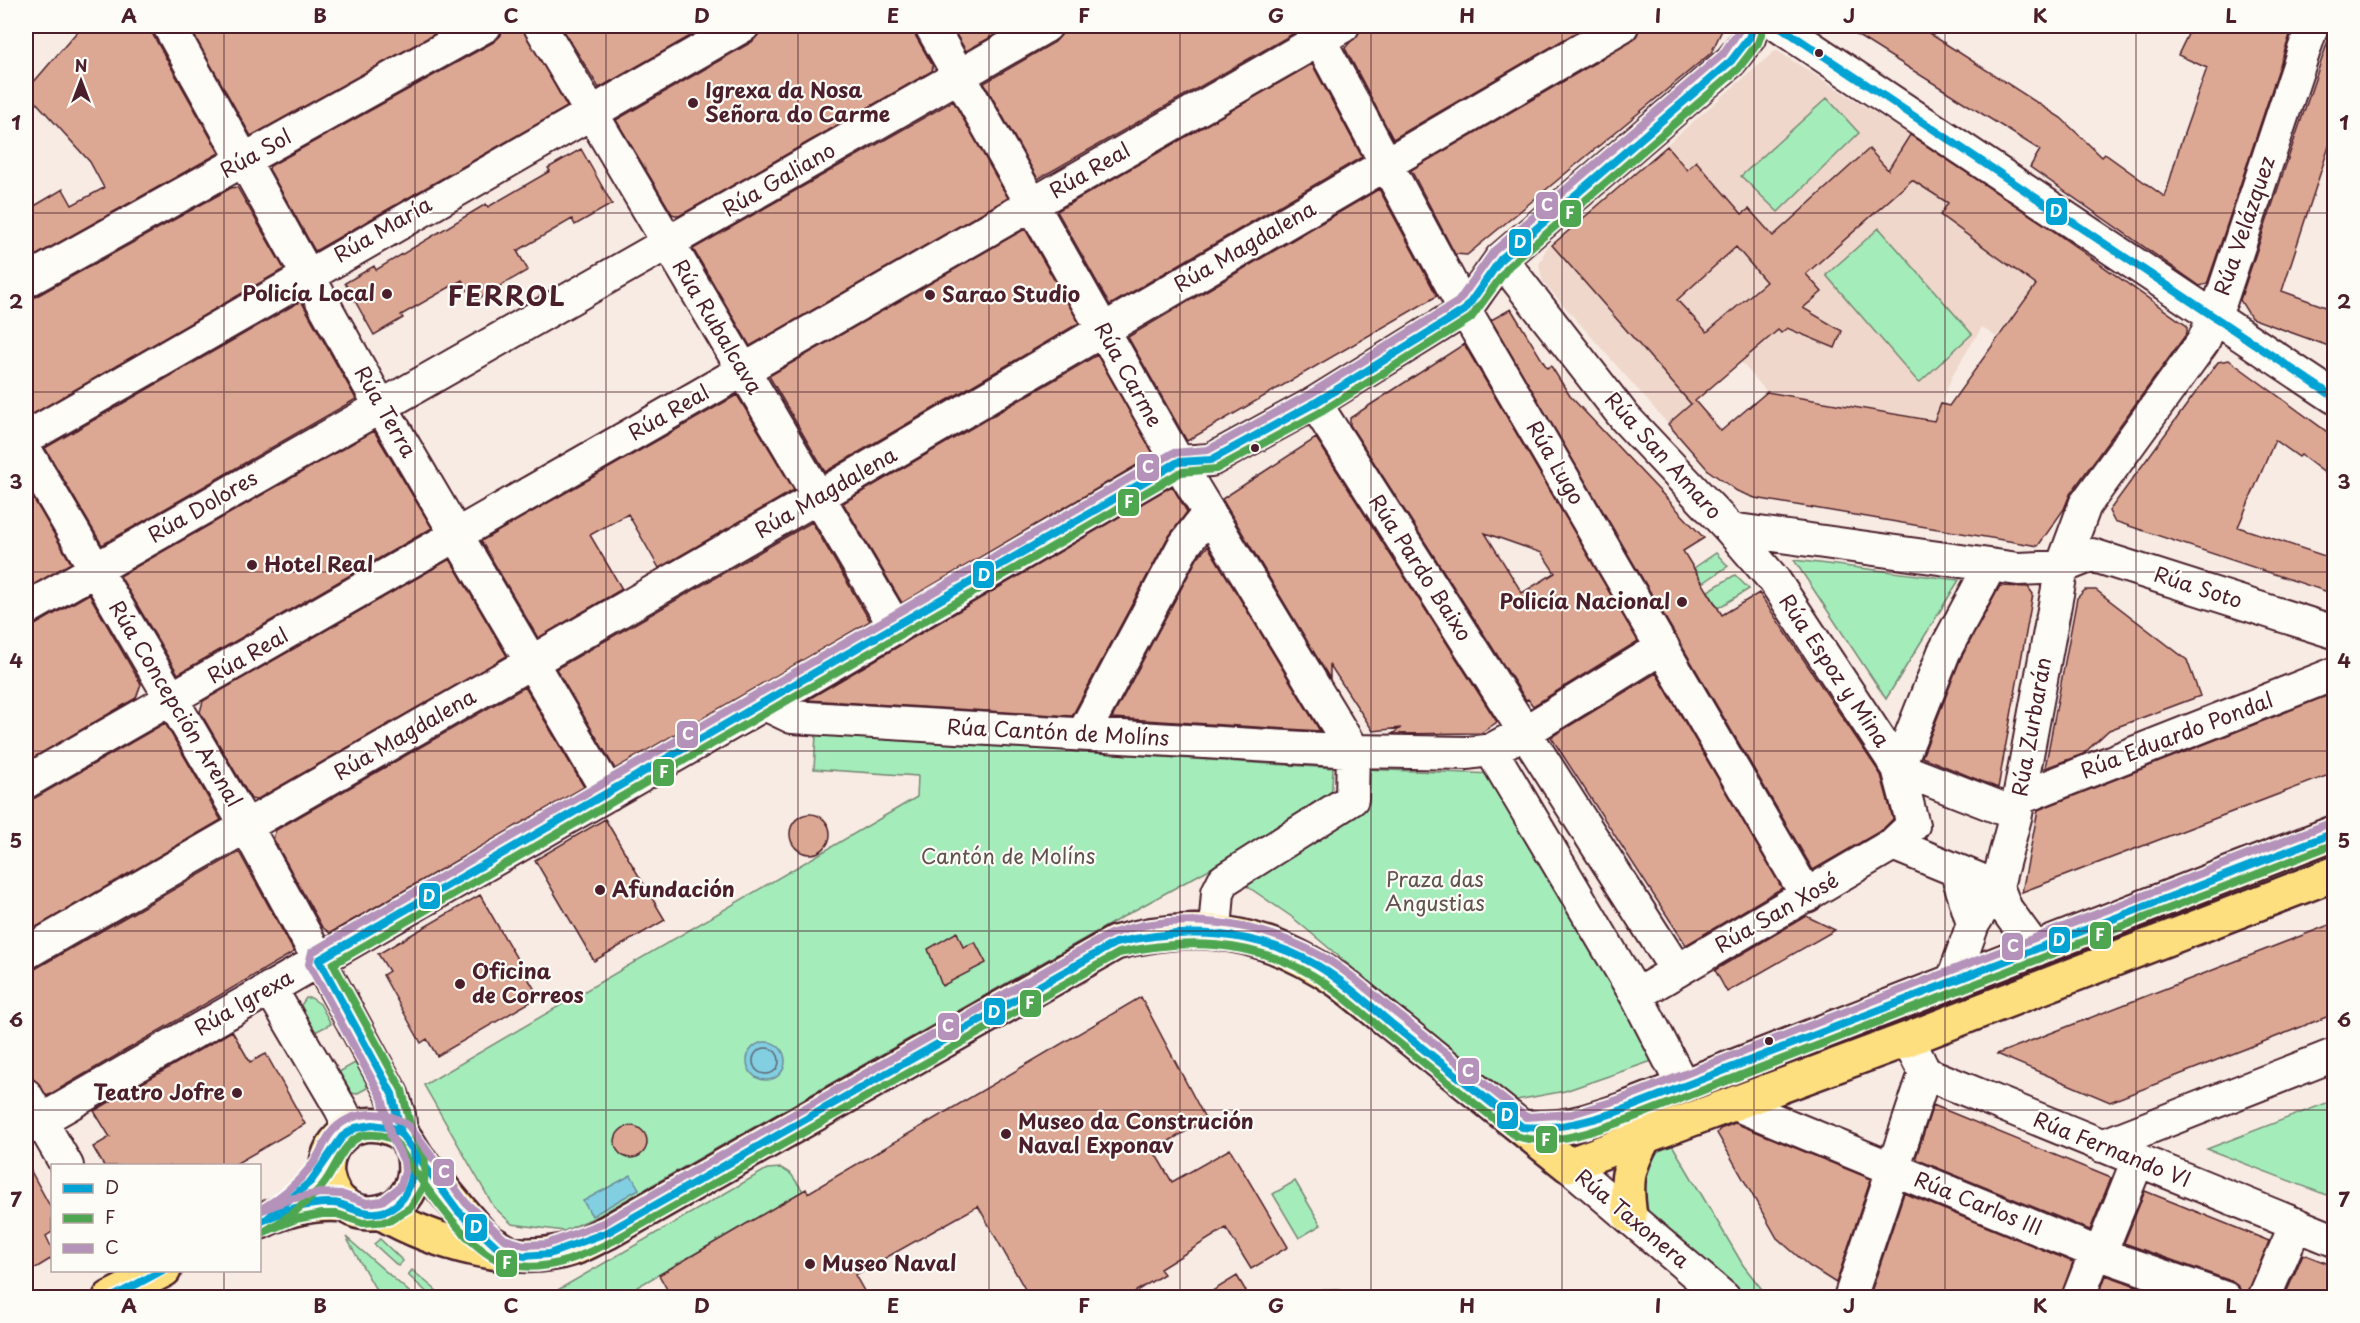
<svg xmlns="http://www.w3.org/2000/svg" width="2360" height="1323" font-family="'Playpen Sans',sans-serif">
<style>
.built{fill:#efd7cb}
.green{fill:#a4edbb;stroke:#778673;stroke-width:1.5}
.water{fill:#82cfe1;stroke:#6c8998;stroke-width:1.5}
.lines{fill:none;stroke-linecap:round;stroke-linejoin:round}
.shore{stroke:#606574;stroke-width:1.5}
.building{fill:#dda893;stroke:#4a1f2b;stroke-width:1.5;fill-rule:evenodd}
.minor-casing{stroke:#4a1f2b;stroke-width:36}
.major-casing{stroke:#4a1f2b;stroke-width:38}
.minor{stroke:#fdfcf7;stroke-width:32}
.major{stroke:#fedf80;stroke-width:33}
.bus-1-casing{stroke:#fdfcf7;stroke-width:12}
.bus-2-casing{stroke:#fdfcf7;stroke-width:12}
.bus-3-casing{stroke:#fdfcf7;stroke-width:12}
.bus-1{stroke:#00a3d4;stroke-width:8}
.bus-2{stroke:#4fa651;stroke-width:8}
.bus-3{stroke:#b592b9;stroke-width:8}
.grid{fill:none;stroke:#4a1f2b;stroke-width:1.5;stroke-opacity:0.55}
.bus-dot{fill:#4a1f2b;stroke:#fdfcf7;stroke-width:2}
.labels{text-anchor:middle;stroke-width:4.5;stroke-linejoin:round;paint-order:stroke}
.poi-label{font-size:21px;font-weight:bold;fill:#4a1f2b;stroke:#fdfcf7;text-anchor:start}
.street-label{font-size:21px;fill:#4a1f2b;stroke:#fdfcf7}
.park-label{font-size:21px;fill:#60524f;stroke:#fdfcf7}
.district-label{font-size:27px;font-weight:bold;letter-spacing:1.5px;fill:#4a1f2b;stroke:#fdfcf7}
.line-badge{stroke:#fdfcf7;stroke-width:2}
.badge-label{font-size:16px;text-anchor:middle;font-weight:bold;fill:#fff}
.neatline{fill:none;stroke:#4a1f2b;stroke-width:2}
.grid-label{font-size:20px;text-anchor:middle;font-weight:bold;fill:#4a1f2b}
</style>
<rect width="100%" height="100%" fill="#f7ebe3"/>
<filter id="ink" filterUnits="userSpaceOnUse"><feTurbulence type="fractalNoise" baseFrequency=".0167" numOctaves="2"/><feDisplacementMap in="SourceGraphic" scale="12" xChannelSelector="R" yChannelSelector="G"/><feConvolveMatrix kernelMatrix="1 2 1 2 8 2 1 2 1" color-interpolation-filters="sRGB"/></filter>
<g filter="url(#ink)">
<!-- built -->
<path class="built" d="M1776 50 1910 135 1887 171 1907 177 1948 203 1941 215 2036 285 1996 337 1982 327 1953 374 1934 421 1767 392 1741 362 1668 424 1543 282 1539 265 1546 249Z"/>
<!-- green -->
<path class="green" d="M1827 98 1859 133 1778 212 1741 176Z
M1879 228 1972 334 1919 383 1826 275Z
M1716 553 1728 566 1703 583 1694 568Z
M1794 560 1959 580 1886 699Z
M1735 575 1749 589 1718 608 1708 591Z
M816 735 1333 768 1331 802 1133 911 600 1215 564 1231 512 1224 494 1207 424 1085 917 797 918 776 814 769Z
M1359 769 1496 774 1652 1061 1565 1091 1511 1101 1292 917 1241 882Z
M2334 844V860L1967 1002 1961 988Z
M1936 997 1942 1012 1675 1114 1671 1103Z
M306 998H311L320 1004 331 1024 315 1032 301 1005Z
M355 1063 366 1080 367 1088 356 1094 352 1093 339 1072Z
M2334 1100V1198L2207 1149Z
M1668 1138 1743 1265 1768 1297H1748L1646 1214 1640 1161Z
M781 1168 791 1174 803 1191 620 1297 544 1298 767 1169Z
M1295 1181 1321 1225 1299 1238 1273 1194Z
M346 1237 415 1297H380Z
M380 1239 403 1261 398 1266 374 1244Z
M412 1270 437 1291 432 1297 408 1275Z
M1325 1289 1340 1290 1349 1297H1294L1304 1292Z"/>
<!-- water -->
<path class="water" d="M747 1061a19 19 0 1 1 38 0a19 19 0 1 1-38 0Z
M631 1175 639 1189 592 1216 583 1201Z"/>
<g class="lines">
<!-- shore -->
<path class="shore" d="M753 1061a13 13 0 1 1 26 0a13 13 0 1 1-26 0Z"/>
</g>
<!-- building -->
<path class="building" d="M82 26H151L153 35 219 153 26 261V211L63 189 72 205 104 188 90 162 26 91Z
M189 26H449L251 136Z
M503 26 522 27 567 107 315 251 269 169 270 166 494 42 501 35Z
M561 26H708L599 88Z
M761 26H913L915 35 933 66 932 71 679 216 672 214 616 120 752 42 759 34Z
M951 26H1011L966 51Z
M1064 26H1294L1296 32 1038 179 984 83 1055 42 1062 34Z
M1372 26H1587L1393 139 1345 48 1359 32Z
M1640 26H1724L1711 53 1467 255 1455 254 1411 170 1631 42 1637 35Z
M1842 26H1918L2061 118 2102 157 2105 154 2165 197 2180 145 2207 68 2178 55 2192 26H2285L2291 32 2218 252 2207 284 2200 286 2030 167 2040 150Z
M2331 32H2334V116L2328 132 2333 134 2282 291 2334 310V348L2251 318 2240 300Z
M1312 64 1362 157 1110 305 1057 211Z
M953 101 1008 198 750 346 693 249Z
M1910 135 2045 225 2187 326V333L2070 494 2064 509 2038 546 1755 498 1737 491 1709 471 1668 424 1691 404 1552 245 1667 146 1687 170 1696 161 1742 214 1749 209 1773 236 1869 149 1888 170ZM1912 180 1948 203 1940 215 2036 285 1949 406 1941 404 1934 421 1767 392 1721 431 1695 401 1778 330 1781 333 1787 328 1835 348 1842 331 1803 308 1822 292 1806 274ZM1736 247 1766 282 1707 332 1677 300Z
M581 149 612 204 575 225 572 219 517 251 528 270 474 301 462 280 401 315 403 318 374 335 345 283 374 266 376 270 486 204 488 207 550 171 548 168Z
M237 187 284 269 26 418V299L35 297 231 188Z
M1379 189 1437 296 1187 441 1128 337Z
M1025 229 1079 323 825 472 769 376Z
M301 301 356 399 102 545 45 448Z
M1511 309 1547 368 1551 366 1570 396 1704 538 1683 551 1722 615 1759 593 1881 775 1893 819 1882 830 1813 870 1491 320Z
M1464 344 1638 641 1533 706 1528 699 1526 700 1350 425V418ZM1485 533 1542 553 1555 573 1522 593Z
M1097 355 1154 455 902 603 843 503Z
M2229 360 2334 437V480L2301 455 2299 457 2275 440 2238 527 2334 559V594L2114 521 2109 511 2218 362Z
M737 395 794 490 659 568 628 514 590 535 622 589 538 638 481 541Z
M374 431 432 528 178 674 120 576Z
M1316 438 1497 722 1481 733 1392 734 1401 728 1373 731 1330 665V679L1222 499Z
M26 486 71 563 26 589Z
M1172 486 1187 512 1167 539 1072 716 807 700Z
M812 522 870 621 615 769 556 669Z
M1208 546 1320 731 1112 718 1198 557Z
M450 559 507 656 256 800 251 799 200 712 203 701Z
M2000 586 2028 587 2033 594 1998 788 1922 757 1960 660Z
M2085 590H2096L2187 660 2200 696 2109 730 2083 754 2045 768 2077 598Z
M89 594 141 684 136 698 26 762V627L35 625Z
M1656 673 1782 888 1686 945 1551 737Z
M525 687 584 787 330 933 322 927 273 838 276 830Z
M2334 693V773L2022 892 2038 810Z
M165 723 221 820 26 933V800L35 798Z
M790 834a20 20 0 1 1 40 0a20 20 0 1 1-40 0Z
M605 819 665 920 594 961 535 860Z
M239 852 294 952 47 1096 26 1070V971L35 969Z
M480 895 539 997 437 1056 427 1039 421 1043 408 1020 383 975 389 971 378 954Z
M1806 916 1835 930 1727 992 1715 970Z
M2334 923V1014L2110 1102 1997 1054Z
M957 932 963 947 975 942 986 963 942 986 928 949Z
M1141 997 1206 1120 1153 1150 1172 1182 1230 1149 1288 1247 1251 1269 1226 1228 1160 1269 1164 1274 1125 1298H1030L978 1206 855 1275 868 1298H672L659 1275 806 1189 808 1193Z
M232 1031 250 1062 266 1054 305 1124 232 1166H104L93 1147 110 1137 94 1111Z
M1933 1105 2111 1178 2090 1230 1918 1160 1916 1157Z
M1735 1123 1871 1179 1836 1283 1809 1266 1777 1238 1717 1133 1720 1129Z
M615 1142a16 16 0 1 1 32 0a16 16 0 1 1-32 0Z
M26 1162 52 1210V1232L46 1236 52 1249V1258L26 1274Z
M2145 1191 2269 1241 2246 1298H2243L2239 1287 2231 1281 2124 1243Z
M1904 1193 2073 1262 2060 1298H1869Z
M2303 1254 2334 1266V1298H2284Z
M2106 1275 2169 1298H2098Z
M1237 1276 1250 1298H1201Z"/>
<g class="lines">
<!-- minor casing -->
<g class="minor-casing">
<path id="minor" d="M169 26 380 405 609 794
M540 26 896 628
M931 26 1178 462 1353 751
M1312 26 1465 310 1807 896
M1779 26 2334 397
M1501 259 1625 418 1730 529 2018 569 2062 567 2092 555 2334 632
M26 281 485 26
M1315 403 1677 971
M26 438 743 26
M26 451 246 826 392 1094 399 1115 401 1133
M26 609C365 414 707 222 1046 26
M765 704 792 717 1353 751 1468 753 1491 750 1525 732 1663 647
M1083 734 1183 547 1209 512
M1491 750 1636 995 1683 1086
M1898 768 1944 652 1990 566
M1898 768 2016 814
M26 782 1343 26
M2020 798 2334 674
M1893 844 1978 879
M1997 886 2006 909 2036 950
M1973 924 1997 886 2016 814 2062 567 2085 505 2203 342 2221 300 2312 26
M1215 931 1218 892 1224 880 1352 799 1353 751
M26 953 818 497 1622 26
M1953 980 1973 924 1957 873
M270 988 341 1109 345 1117V1132
M1636 995 1893 844 1913 825 1898 768 1774 580 1730 529
M1908 1039 1925 1073 2334 1240
M26 1095 67 1166
M1735 1104 2100 1254 2225 1298
M26 1129 756 709 1178 462 1211 460 1315 403 1465 310 1501 259 1731 61 1749 38 1753 26
M2102 1146 2334 1055
M1568 1165 1724 1298
M2100 1254 2138 1160
M1850 1298 1925 1073
M2078 1298 2096 1252
M2264 1298 2296 1224"/>
</g>
<!-- major casing -->
<g class="major-casing">
<path id="major" d="M1522 1127C1559 1132 1590 1121 1625 1109L2334 833
M413 1152C429 1220 338 1236 327 1175 325 1159 331 1145 343 1135 355 1123 375 1122 390 1128 394 1130 399 1131 402 1134 408 1141 412 1150 417 1157 437 1182 457 1207 478 1231L486 1240 505 1251
M1568 1165 1908 1039 2334 874
M380 1212C432 1242 515 1268 574 1248 586 1244 597 1237 608 1232L1115 943C1201 920 1265 931 1339 981L1568 1165
M1630 1216C1625 1182 1627 1168 1644 1138
M260 1222C286 1209 315 1202 345 1205
M110 1298 164 1270"/>
</g>
<!-- minor -->
<use href="#minor" class="minor"/>
<!-- major -->
<use href="#major" class="major"/>
<!-- bus-1 casing -->
<g class="bus-1-casing">
<path id="bus-1" d="M1779 26 2334 397
M401 1133 392 1094 319 960 1178 462 1211 460 1315 403 1465 310 1501 259 1731 61 1749 38 1753 26
M268 1218 311 1181 342 1137 355 1128 373 1125 392 1128 402 1135 458 1211 499 1249 524 1256 549 1254 608 1232 1115 943C1186 927 1254 929 1318 966 1345 982 1369 1005 1393 1025 1436 1059 1479 1093 1522 1127 1558 1130 1591 1121 1625 1109L2334 833
M260 1222C282 1211 307 1202 332 1203 343 1203 353 1210 363 1212 401 1220 417 1183 413 1152
M111 1298 163 1270"/>
</g>
<!-- bus-2 casing -->
<g class="bus-2-casing">
<path id="bus-2" d="M265 1231C286 1220 306 1204 322 1186 336 1170 342 1140 365 1135 374 1134 388 1135 395 1142 401 1148 405 1158 410 1165 433 1196 470 1253 508 1264 544 1274 582 1256 613 1241L1119 953C1186 938 1251 940 1312 975 1339 991 1361 1012 1384 1031 1428 1066 1472 1102 1516 1136 1551 1148 1596 1130 1629 1119L2334 844
M264 1232 296 1219 322 1214H337L363 1223 389 1221 410 1208 424 1185 425 1156 411 1128 402 1090 333 964 1181 472 1216 469 1321 412 1471 318 1509 266 1738 69 1758 43 1763 29"/>
</g>
<!-- bus-3 casing -->
<g class="bus-3-casing">
<path id="bus-3" d="M260 1210C279 1199 298 1183 312 1165 319 1156 323 1144 330 1134 349 1109 386 1109 409 1126L466 1203 504 1239 524 1245 547 1244 603 1223 1110 934C1180 910 1258 921 1321 956 1352 973 1377 999 1405 1020 1445 1052 1485 1085 1526 1117L1572 1114 1621 1099 2330 823
M260 1211 290 1199 320 1193 341 1194 367 1203 382 1201 400 1187 405 1172 404 1161 391 1136 382 1098 309 964 312 952 1173 453 1208 450 1310 394 1458 302 1494 251 1723 54 1742 26"/>
</g>
<!-- bus-1 -->
<use href="#bus-1" class="bus-1"/>
<!-- bus-2 -->
<use href="#bus-2" class="bus-2"/>
<!-- bus-3 -->
<use href="#bus-3" class="bus-3"/>
</g>
</g>
<!-- grid -->
<path class="grid" d="M224 26V1166M415 26V1298M606 26V1298M798 26V1298M989 26V1298M1180 26V1298M1371 26V1298M1562 26V1298M1754 26V1298M1945 26V1298M2136 26V1298M26 213H2334M26 392H2334M26 572H2334M26 751H2334M26 931H2334M26 1110H2334M224 1270V1298"/>
<!-- markers -->
<g class="bus-dot">
<circle cx="1819" cy="53" r="5"/>
<circle cx="693" cy="103" r="6"/>
<circle cx="387" cy="294" r="6"/>
<circle cx="930" cy="295" r="6"/>
<circle cx="1255" cy="448" r="5"/>
<circle cx="252" cy="565" r="6"/>
<circle cx="1682" cy="602" r="6"/>
<circle cx="600" cy="890" r="6"/>
<circle cx="460" cy="984" r="6"/>
<circle cx="1769" cy="1041" r="5"/>
<circle cx="237" cy="1093" r="6"/>
<circle cx="1006" cy="1134" r="6"/>
<circle cx="810" cy="1264" r="6"/>
</g>
<g class="labels">
<!-- poi labels -->
<g class="poi-label">
<text x="705" y="98">Igrexa da Nosa<tspan x="705" dy="24">Señora do Carme</tspan></text>
<text x="375" y="301" text-anchor="end">Policía Local</text>
<text x="942" y="302">Sarao Studio</text>
<text x="264" y="572">Hotel Real</text>
<text x="1670" y="609" text-anchor="end">Policía Nacional</text>
<text x="612" y="897">Afundación</text>
<text x="472" y="979">Oficina<tspan x="472" dy="24">de Correos</tspan></text>
<text x="225" y="1100" text-anchor="end">Teatro Jofre</text>
<text x="1018" y="1129">Museo da Construción<tspan x="1018" dy="24">Naval Exponav</tspan></text>
<text x="822" y="1271">Museo Naval</text>
</g>
<!-- street labels -->
<g class="street-label">
<text transform="translate(256 154) rotate(-29)" y="7">Rúa Sol</text>
<text transform="translate(1090 171) rotate(-30)" y="7">Rúa Real</text>
<text transform="translate(779 180) rotate(-30)" y="7">Rúa Galiano</text>
<text transform="translate(2245 226) rotate(-71)" y="7">Rúa Velázquez</text>
<text transform="translate(383 230) rotate(-30)" y="7">Rúa María</text>
<text transform="translate(1245 247) rotate(-30)" y="7">Rúa Magdalena</text>
<text transform="translate(717 327) rotate(59)" y="7">Rúa Rubalcava</text>
<text transform="translate(1128 375) rotate(61)" y="7">Rúa Carme</text>
<text transform="translate(385 412) rotate(60)" y="7">Rúa Terra</text>
<text transform="translate(669 413) rotate(-30)" y="7">Rúa Real</text>
<text transform="translate(1663 456) rotate(48)" y="7">Rúa San Amaro</text>
<text transform="translate(1555 463) rotate(60)" y="7">Rúa Lugo</text>
<text transform="translate(826 493) rotate(-30)" y="7">Rúa Magdalena</text>
<text transform="translate(203 507) rotate(-30)" y="7">Rúa Dolores</text>
<text transform="translate(1420 568) rotate(57)" y="7">Rúa Pardo Baixo</text>
<text transform="translate(2198 588) rotate(18)" y="7">Rúa Soto</text>
<text transform="translate(248 656) rotate(-30)" y="7">Rúa Real</text>
<text transform="translate(1834 671) rotate(56)" y="7">Rúa Espoz y Mina</text>
<text transform="translate(175 704) rotate(59)" y="7">Rúa Concepción Arenal</text>
<text transform="translate(2032 727) rotate(-80)" y="7">Rúa Zurbarán</text>
<text transform="translate(1058 733) rotate(3)" y="7">Rúa Cantón de Molíns</text>
<text transform="translate(405 735) rotate(-30)" y="7">Rúa Magdalena</text>
<text transform="translate(2177 736) rotate(-21)" y="7">Rúa Eduardo Pondal</text>
<text transform="translate(1777 913) rotate(-30)" y="7">Rúa San Xosé</text>
<text transform="translate(244 1003) rotate(-30)" y="7">Rúa Igrexa</text>
<text transform="translate(2112 1150) rotate(22)" y="7">Rúa Fernando VI</text>
<text transform="translate(1978 1204) rotate(22)" y="7">Rúa Carlos III</text>
<text transform="translate(1632 1219) rotate(40)" y="7">Rúa Taxonera</text>
</g>
<!-- park labels -->
<g class="park-label">
<text x="1008" y="864">Cantón de Molíns</text>
<text x="1435" y="887">Praza das<tspan x="1435" dy="24">Angustias</tspan></text>
</g>
<!-- district labels -->
<g class="district-label">
<text x="507" y="306">FERROL</text>
</g>
</g>
<g class="line-badge">
<rect x="1535" y="191" width="24" height="29" rx="6" fill="#b592b9"/>
<rect x="2045" y="197" width="23" height="29" rx="6" fill="#00a3d4"/>
<rect x="1559" y="199" width="23" height="29" rx="6" fill="#4fa651"/>
<rect x="1508" y="228" width="24" height="29" rx="6" fill="#00a3d4"/>
<rect x="1136" y="453" width="24" height="29" rx="6" fill="#b592b9"/>
<rect x="1117" y="488" width="23" height="29" rx="6" fill="#4fa651"/>
<rect x="972" y="560" width="23" height="29" rx="6" fill="#00a3d4"/>
<rect x="676" y="720" width="23" height="29" rx="6" fill="#b592b9"/>
<rect x="652" y="758" width="23" height="29" rx="6" fill="#4fa651"/>
<rect x="418" y="882" width="23" height="28" rx="6" fill="#00a3d4"/>
<rect x="2089" y="921" width="23" height="29" rx="6" fill="#4fa651"/>
<rect x="2048" y="926" width="23" height="28" rx="6" fill="#00a3d4"/>
<rect x="2001" y="932" width="23" height="29" rx="6" fill="#b592b9"/>
<rect x="1019" y="989" width="23" height="29" rx="6" fill="#4fa651"/>
<rect x="983" y="997" width="23" height="29" rx="6" fill="#00a3d4"/>
<rect x="937" y="1012" width="23" height="29" rx="6" fill="#b592b9"/>
<rect x="1457" y="1057" width="23" height="28" rx="6" fill="#b592b9"/>
<rect x="1496" y="1101" width="23" height="29" rx="6" fill="#00a3d4"/>
<rect x="1535" y="1125" width="23" height="29" rx="6" fill="#4fa651"/>
<rect x="432" y="1158" width="23" height="29" rx="6" fill="#b592b9"/>
<rect x="464" y="1213" width="24" height="29" rx="6" fill="#00a3d4"/>
<rect x="495" y="1249" width="23" height="29" rx="6" fill="#4fa651"/>
</g>
<g class="badge-label">
<text x="1547" y="211">C</text>
<text x="2056" y="217">D</text>
<text x="1570" y="219">F</text>
<text x="1520" y="248">D</text>
<text x="1148" y="473">C</text>
<text x="1129" y="508">F</text>
<text x="984" y="581">D</text>
<text x="688" y="740">C</text>
<text x="664" y="778">F</text>
<text x="429" y="902">D</text>
<text x="2100" y="941">F</text>
<text x="2059" y="946">D</text>
<text x="2013" y="952">C</text>
<text x="1030" y="1009">F</text>
<text x="994" y="1018">D</text>
<text x="948" y="1032">C</text>
<text x="1468" y="1077">C</text>
<text x="1507" y="1121">D</text>
<text x="1546" y="1146">F</text>
<text x="444" y="1178">C</text>
<text x="476" y="1233">D</text>
<text x="507" y="1269">F</text>
</g>
<!-- margin -->
<rect width="2360" height="1323" fill="none" stroke="#fdfcf7" stroke-width="66"/>
<!-- legend -->
<rect x="51" y="1164" width="210" height="108" fill="#fdfcf7" stroke="#b5a4a5" stroke-width="1.5"/>
<rect x="63" y="1184" width="30" height="9" fill="#00a3d4" stroke="#b5a4a5" stroke-width="1.5"/>
<text x="105" y="1194" font-size="18" fill="#4a1f2b">D</text>
<rect x="63" y="1214" width="30" height="9" fill="#4fa651" stroke="#b5a4a5" stroke-width="1.5"/>
<text x="105" y="1224" font-size="18" fill="#4a1f2b">F</text>
<rect x="63" y="1244" width="30" height="9" fill="#b592b9" stroke="#b5a4a5" stroke-width="1.5"/>
<text x="105" y="1254" font-size="18" fill="#4a1f2b">C</text>
<!-- north arrow -->
<g transform="translate(81 81)" stroke="#fdfcf7" stroke-width="4.5" paint-order="stroke">
<path d="M0-4.5L10 22L0 15L-10 22Z" fill="#4a1f2b"/>
<text y="-9" font-size="16" font-weight="bold" text-anchor="middle" fill="#4a1f2b">N</text>
</g>
<rect x="33" y="33" width="2294" height="1257" class="neatline"/>
<g class="grid-label">
<text x="129" y="23">A</text>
<text x="320" y="23">B</text>
<text x="511" y="23">C</text>
<text x="702" y="23">D</text>
<text x="893" y="23">E</text>
<text x="1084" y="23">F</text>
<text x="1276" y="23">G</text>
<text x="1467" y="23">H</text>
<text x="1658" y="23">I</text>
<text x="1849" y="23">J</text>
<text x="2040" y="23">K</text>
<text x="2231" y="23">L</text>
<text x="16" y="130">1</text>
<text x="2344" y="130">1</text>
<text x="16" y="309">2</text>
<text x="2344" y="309">2</text>
<text x="16" y="489">3</text>
<text x="2344" y="489">3</text>
<text x="16" y="668">4</text>
<text x="2344" y="668">4</text>
<text x="16" y="848">5</text>
<text x="2344" y="848">5</text>
<text x="16" y="1027">6</text>
<text x="2344" y="1027">6</text>
<text x="16" y="1207">7</text>
<text x="2344" y="1207">7</text>
<text x="129" y="1313">A</text>
<text x="320" y="1313">B</text>
<text x="511" y="1313">C</text>
<text x="702" y="1313">D</text>
<text x="893" y="1313">E</text>
<text x="1084" y="1313">F</text>
<text x="1276" y="1313">G</text>
<text x="1467" y="1313">H</text>
<text x="1658" y="1313">I</text>
<text x="1849" y="1313">J</text>
<text x="2040" y="1313">K</text>
<text x="2231" y="1313">L</text>
</g>
</svg>
